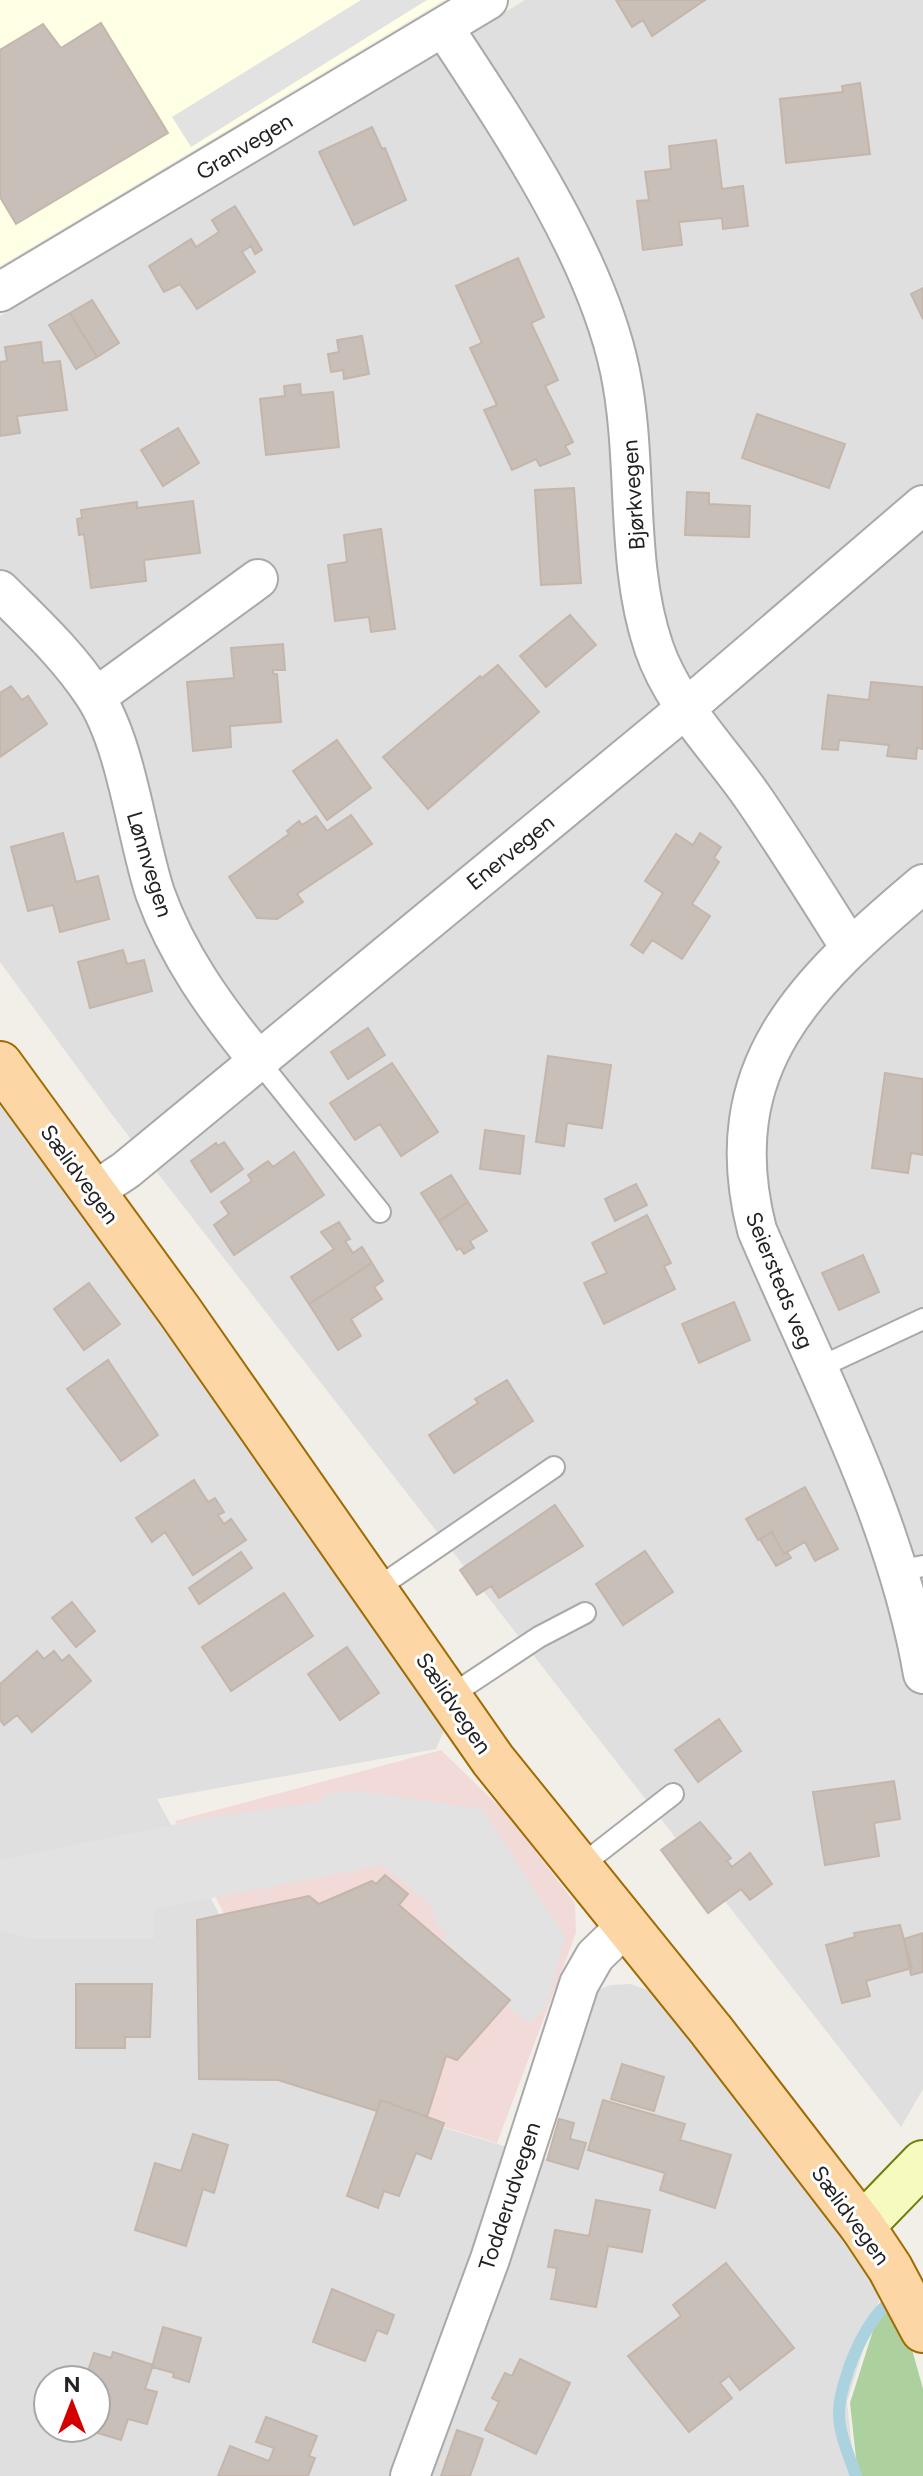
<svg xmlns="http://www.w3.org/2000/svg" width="923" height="2476" font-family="Figtree,sans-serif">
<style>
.residential{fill:#e0dfdf;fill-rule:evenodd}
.commercial{fill:#f2dad9}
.education{fill:#ffffe5}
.forest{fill:#add19e}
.parking{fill:#e2e2e2}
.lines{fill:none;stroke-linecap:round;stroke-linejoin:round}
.stream{stroke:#aad3df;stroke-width:12}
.building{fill:#c7bfb8;stroke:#c4b6ab;stroke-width:2}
.lane-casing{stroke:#a9a9a9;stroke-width:24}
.street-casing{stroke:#a9a9a9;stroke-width:42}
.secondary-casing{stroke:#707d05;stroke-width:48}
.primary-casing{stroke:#a06b00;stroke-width:48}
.lane{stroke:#fff;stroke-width:20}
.street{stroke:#fff;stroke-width:38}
.secondary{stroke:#f7fabf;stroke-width:44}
.primary{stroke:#fcd6a4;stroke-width:44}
.labels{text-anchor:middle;stroke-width:6;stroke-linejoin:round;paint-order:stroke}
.street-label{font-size:22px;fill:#222;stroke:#fff}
</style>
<rect width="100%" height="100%" fill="#f2efe9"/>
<!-- residential -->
<path class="residential" d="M525 0H923V2089L901 2127 113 1116 0 962V316Z
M0 1094 247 1427 445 1728 436 1749 157 1799 270 2008V2075L547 2159 594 1992 610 1985 631 1984 653 1992 882 2290 847 2402 855 2476H0ZM48 2380H96V2428H48Z"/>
<!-- commercial -->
<path class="commercial" d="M441 1750 505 1812 575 1903 576 1933 497 2143 274 2075 273 2006 175 1821Z"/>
<!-- education -->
<path class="education" d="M0 0H444L0 266Z"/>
<!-- forest -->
<path class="forest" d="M884 2296 912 2349 923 2389V2476H858L850 2403Z"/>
<!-- parking -->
<path class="parking" d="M361 0H427L191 147 172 117Z
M359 1791 482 1809 565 1937 547 2006 529 2024 506 2004 510 1999 442 1941 447 1934 436 1925 431 1906 383 1865 154 1909V1939H33L0 1930V1860L206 1818 322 1801V1794Z"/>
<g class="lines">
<!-- stream -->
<path class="stream" d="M856 2476C850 2458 839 2434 839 2414 839 2382 866 2313 897 2298"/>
</g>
<!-- building -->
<path class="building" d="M616 0H705L652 36 643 20 632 27Z
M101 23 168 133 16 224 0 197V50L43 24 61 48Z
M860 83 870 154 786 163 780 99 843 92 842 86Z
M372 127 382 149 385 148 406 200 354 225 319 152Z
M716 140 722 189 743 186 748 226 723 229 722 218 679 222 682 245 643 250 637 201 649 200 645 172 671 169 669 146Z
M235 206 262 250 255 254 251 246 242 252 255 272 197 309 180 284 164 292 149 266 191 239 196 247 219 232 212 220Z
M518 258 544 317 531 323 558 380 545 386 573 442 565 446 570 454 540 466 536 459 512 470 484 410 497 405 470 348 482 343 456 286Z
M923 288V319L911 294Z
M92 300 119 343 97 357 70 313Z
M70 313 97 357 76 369 49 325Z
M362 336 369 374 344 379 343 370 331 372 328 354 339 352 337 340Z
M41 342 43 363 60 361 67 410 17 416 20 433 0 436V362L7 361 5 347Z
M300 384 301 395 333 392 339 447 266 455 260 399 285 396 284 386Z
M757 414 845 444 829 488 742 458Z
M178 428 199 463 163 486 141 450Z
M574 488 581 583 541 585 535 490Z
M687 492 709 493V504L750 506 749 537 685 535Z
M193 501 200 553 144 560 146 581 91 588 84 534 79 535 77 519 82 518 81 510 137 502V508Z
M381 529 395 629 371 632 369 617 335 621 328 565 347 562 344 535Z
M570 615 596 645 546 687 520 656Z
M283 644 285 670H273V674H277L281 722 230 726 231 747 193 751 187 682 234 678 231 648Z
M498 665 539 712 428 809 383 757 480 676 482 678Z
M871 682 923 687V749L917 748 916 759 887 756 889 745 839 740 838 750 822 749 828 695 869 700Z
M11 686 22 700 28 696 47 724 0 757V693Z
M337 740 371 788 327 820 293 771Z
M351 815 372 844 297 894 303 902 277 919 257 918 229 877 289 834 287 831 299 821 302 825 316 816 327 831Z
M63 833 76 882 98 876 109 919 60 932 53 905 28 911 11 847Z
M700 833 721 847 714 858 719 862 692 904 710 916 682 959 652 940 643 953 631 945 663 893 645 881 676 834 693 845Z
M123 950 127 964 144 960 152 991 90 1008 78 962Z
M368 1028 385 1055 348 1079 331 1052Z
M548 1056 611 1065 602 1128 567 1123 564 1146 536 1142Z
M392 1063 438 1132 401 1156 380 1124 355 1140 330 1103Z
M885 1073 923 1079V1155L911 1153 908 1173 872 1168Z
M485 1130 524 1136 520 1174 480 1169Z
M224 1142 243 1169 211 1192 191 1161 216 1143 218 1146Z
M294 1152 324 1195 234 1255 214 1225 229 1214 221 1202 252 1181 248 1175 268 1161 273 1167Z
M451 1175 468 1202 439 1221 421 1193Z
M636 1184 647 1205 615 1221 605 1199Z
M468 1202 487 1231 470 1241 474 1248 464 1254 460 1248 457 1250 439 1221Z
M647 1215 671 1263 664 1266 675 1289 604 1324 584 1283 607 1273 592 1243Z
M339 1222 350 1239 345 1241 353 1253 362 1247 372 1263 309 1304 291 1277 334 1249 321 1232Z
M863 1255 879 1292 839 1310 822 1273Z
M372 1263 383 1281 374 1287 382 1299 351 1319 361 1336 338 1350 309 1304Z
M89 1283 120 1324 84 1350 54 1309Z
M734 1302 750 1340 699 1363 682 1324Z
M108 1360 158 1435 121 1461 67 1389Z
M507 1380 533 1421 454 1473 429 1435 478 1403 475 1399Z
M194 1480 208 1502 215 1498 224 1512 218 1515 224 1524 231 1519 246 1540 193 1575 165 1532 152 1542 136 1518Z
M805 1487 838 1549 815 1561 805 1542 784 1554 772 1532 758 1540 746 1519Z
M555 1505 583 1546 499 1598 491 1586 477 1595 460 1570Z
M772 1532 784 1554 787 1552 791 1558 776 1566 760 1539Z
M645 1551 673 1592 623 1625 596 1584Z
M241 1552 252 1568 199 1604 189 1588Z
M284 1593 313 1636 231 1691 202 1647Z
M72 1602 95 1631 76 1647 52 1618Z
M347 1647 379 1693 340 1720 308 1674Z
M37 1651 44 1659 54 1651 62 1661 69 1655 91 1681 32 1732 17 1715 4 1725 0 1720V1684Z
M719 1719 741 1751 698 1782 675 1750Z
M894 1781 900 1819 874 1823 879 1856 825 1865 813 1792Z
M700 1822 731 1858 727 1861 732 1867 750 1853 772 1884 750 1900 741 1889 708 1913 661 1850Z
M385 1875 408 1894 399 1905 510 2000 457 2060 446 2056 427 2117 381 2100 377 2111 278 2080 199 2079 197 1920 309 1896 319 1904 372 1881 376 1884Z
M900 1925 912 1968 866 1981 870 1996 842 2003 826 1945 855 1937 854 1933Z
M923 1933V1972L911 1975 904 1939Z
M76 1984H152L150 2037H125V2048H76Z
M622 2064 664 2077 654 2111 611 2099Z
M381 2100 444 2123 431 2159 416 2153 399 2196 384 2191 378 2208 347 2196Z
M603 2100 685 2124 680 2140 731 2155 715 2208 660 2190 665 2173 588 2150Z
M559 2119 574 2123 570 2139 586 2143 578 2169 547 2160Z
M193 2134 228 2145 214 2193 203 2189 186 2246 135 2230 155 2163 181 2171Z
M596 2200 650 2210 642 2252 608 2246 596 2307 551 2299 557 2268 548 2267 555 2230 589 2236Z
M726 2263 794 2348 740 2390 729 2376 720 2383 732 2398 689 2432 628 2356 681 2316 673 2305Z
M332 2289 394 2315 387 2334 377 2330 365 2361 313 2342Z
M163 2327 201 2338 189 2382 173 2377 174 2373 152 2367Z
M113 2352 153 2365 145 2389 157 2392 147 2424 128 2419 121 2440 81 2428H96V2380H85L94 2353 111 2358Z
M520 2359 570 2383 536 2454 485 2430 499 2402 492 2398 505 2373 512 2376Z
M266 2417 317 2436 309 2456 315 2458 308 2476H218L230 2446 269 2461 274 2448 256 2442Z
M457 2430 483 2439 470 2476H441Z"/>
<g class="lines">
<!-- lane casing -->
<g class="lane-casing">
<path id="lane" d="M257 1059 380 1212
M816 1369 923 1319
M897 1571 923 1566
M376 1589 554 1467
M450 1696 539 1637 585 1613
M578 1868 673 1794"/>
</g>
<!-- street casing -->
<g class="street-casing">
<path id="street" d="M444 28C509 127 596 255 620 371 639 462 624 560 654 648 674 706 720 749 754 799 787 847 818 897 849 946
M0 292 488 0
M0 590C33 623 68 655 94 695 127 745 136 835 155 893 177 955 216 1009 257 1059
M96 697 258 579
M923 884C807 982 715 1066 757 1230 817 1371 897 1521 923 1674
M93 1192 126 1170 685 709 923 505
M410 2476 490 2259 579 1984 595 1956 625 1927"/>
</g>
<!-- secondary casing -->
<g class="secondary-casing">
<path id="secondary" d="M862 2226 923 2163"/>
</g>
<!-- primary casing -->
<g class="primary-casing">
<path id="primary" d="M0 1064 179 1310 493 1760 711 2030 862 2226 890 2268 923 2330"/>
</g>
<!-- lane -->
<use href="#lane" class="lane"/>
<!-- street -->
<use href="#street" class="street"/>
<!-- secondary -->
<use href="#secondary" class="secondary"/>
<!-- primary -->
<use href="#primary" class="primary"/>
</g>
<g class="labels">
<!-- street labels -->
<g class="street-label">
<text transform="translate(244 146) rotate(-31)" y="8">Granvegen</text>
<text transform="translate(633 495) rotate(-94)" y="8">Bjørkvegen</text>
<text transform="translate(510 852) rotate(-39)" y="8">Enervegen</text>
<text transform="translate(150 864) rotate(73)" y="8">Lønnvegen</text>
<text transform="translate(80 1174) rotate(54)" y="8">Sælidvegen</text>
<text transform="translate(780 1280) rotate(68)" y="8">Seiersteds veg</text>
<text transform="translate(454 1703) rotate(56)" y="8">Sælidvegen</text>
<text transform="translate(509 2196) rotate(-72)" y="8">Todderudvegen</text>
<text transform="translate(851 2215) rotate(54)" y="8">Sælidvegen</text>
</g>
</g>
<!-- north arrow -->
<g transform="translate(72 2404)"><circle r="38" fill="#ffffff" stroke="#a7a7a7" stroke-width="2"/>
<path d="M0-6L14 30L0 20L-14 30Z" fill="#d40000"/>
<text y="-12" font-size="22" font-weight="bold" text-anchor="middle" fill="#222222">N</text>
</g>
</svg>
